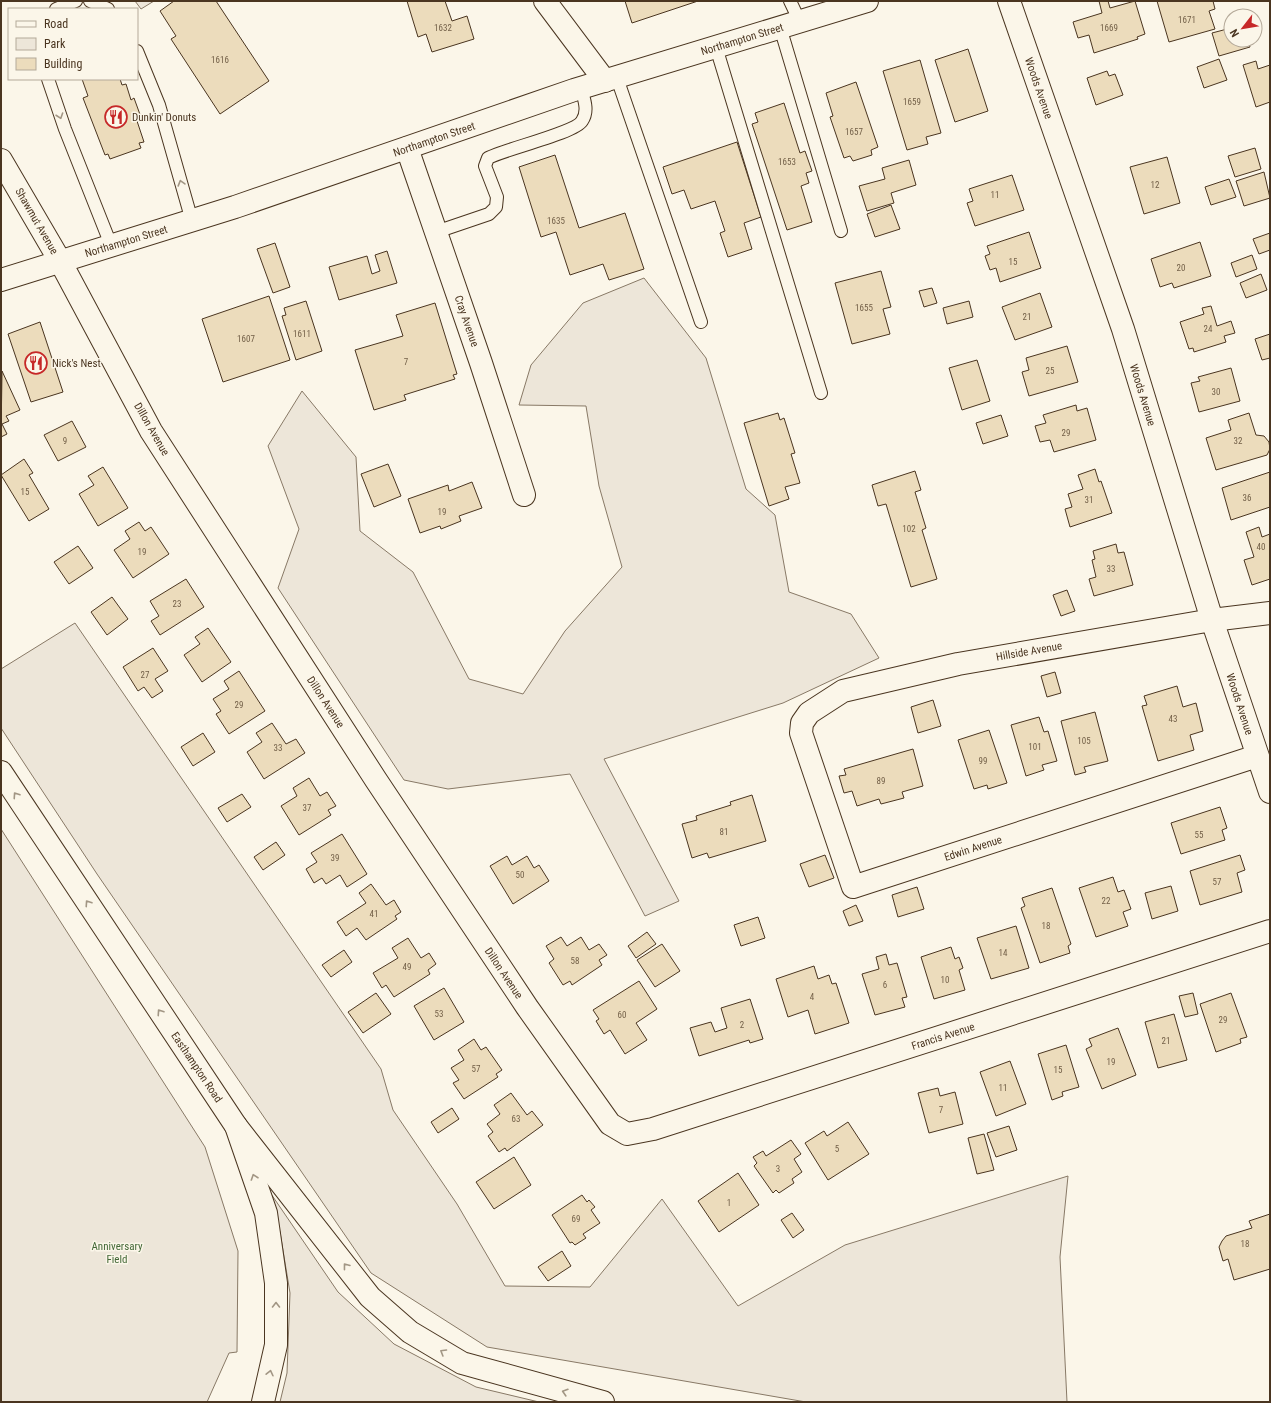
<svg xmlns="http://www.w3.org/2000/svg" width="1271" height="1403" font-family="'Roboto Condensed',sans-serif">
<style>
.green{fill:#ede6d9;stroke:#887966}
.building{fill:#ecdcbc;stroke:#4a3520}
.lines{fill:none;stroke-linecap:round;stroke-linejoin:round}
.service-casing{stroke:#4a3520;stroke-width:14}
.minor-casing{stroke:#4a3520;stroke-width:24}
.tertiary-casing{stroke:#4a3520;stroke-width:24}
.primary-casing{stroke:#4a3520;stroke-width:24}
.motorway-casing{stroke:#4a3520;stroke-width:24}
.service{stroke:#fbf6e9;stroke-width:12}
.minor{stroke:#fbf6e9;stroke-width:22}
.tertiary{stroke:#fbf6e9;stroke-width:22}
.primary{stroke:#fbf6e9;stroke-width:22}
.motorway{stroke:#fbf6e9;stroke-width:22}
.oneway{stroke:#a29684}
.labels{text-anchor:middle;stroke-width:3;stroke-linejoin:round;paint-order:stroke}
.number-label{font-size:9px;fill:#725f47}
.street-label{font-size:11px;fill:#4a3520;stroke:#fbf6e9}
.poi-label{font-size:11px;fill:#4a3520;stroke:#fbf6e9;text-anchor:start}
.park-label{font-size:11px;fill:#436837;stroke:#fbf6e9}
</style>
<rect width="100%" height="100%" fill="#fbf6e9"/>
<!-- green -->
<path class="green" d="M135 1H154L141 9Z
M644 278 706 358 746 489 775 515 789 592 851 614 879 658 783 703 604 759 679 901 645 916 570 774 448 789 404 780 278 588 299 529 268 446 302 391 356 457 360 531 413 572 469 679 523 694 565 631 622 567 599 486 586 406 519 405 531 365 583 303Z
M75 623 381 1069 393 1110 457 1204 505 1286 590 1287 662 1199 738 1306 845 1245 1068 1176 1060 1257 1067 1402H806L487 1347 371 1273 97 874 1 728V669Z
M1 829 205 1147 238 1251 237 1352 229 1353 207 1402H1Z
M267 1188 338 1292 394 1344 476 1387 539 1402H280L287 1373 290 1293 280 1232Z"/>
<!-- building -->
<path class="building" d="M174 1H216L269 81 220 114 171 39 176 36 160 11Z
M407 1H445L452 21 467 16 474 39 432 52 426 34 418 37Z
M625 1H698L632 23Z
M1099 1H1108L1110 8 1135 1 1145 34 1137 37 1138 39 1094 53 1089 35 1078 38 1073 22 1102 13Z
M1157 1H1213L1215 9 1209 11 1215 29 1169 42Z
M1231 28V40H1248L1250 47 1219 56 1212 33Z
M968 49 988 111 955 122 935 60Z
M1219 59 1227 80 1204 88 1197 67Z
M920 60 941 133 926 137 928 144 907 150 883 71Z
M1256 61 1258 69 1270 65V102L1256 107 1243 65Z
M1107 71 1109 76 1115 74 1123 95 1096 105 1087 78Z
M82 79H120L122 85 126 84 131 100 134 98 142 120 137 121 144 142 139 143 141 148 110 159 108 154 105 155 83 98 88 96Z
M856 82 878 147 871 150 872 155 853 161 850 156 844 158 830 117 833 116 826 93Z
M784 103 800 153 805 151 812 171 806 173 809 183 801 186 812 222 787 230 752 124 758 122 755 113Z
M737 142 761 217 744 223 752 249 728 257 720 233 725 231 715 201 691 209 684 190 672 194 663 167Z
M1255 148 1261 169 1235 177 1228 156Z
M555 155 579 228 625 213 644 269 609 280 603 264 570 275 556 232 541 237 519 167Z
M1167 157 1180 203 1144 214 1130 167Z
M909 160 916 185 891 193 894 203 867 211 859 186 885 179 882 168Z
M1264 172 1270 198 1244 206 1236 181Z
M1012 175 1024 210 975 226 967 203 973 201 969 189Z
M1229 179 1236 197 1211 205 1205 187Z
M891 205 900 229 875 237 867 214Z
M1029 232 1041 268 1000 282 996 268 990 270 985 256 990 254 987 246Z
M1270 233V250L1259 254 1253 239Z
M1200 242 1211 276 1174 288 1172 283 1160 287 1151 259Z
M275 243 290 287 273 293 257 249Z
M387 251 397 283 339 300 329 267 367 256 372 274 380 271 375 255Z
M1252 255 1257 269 1236 277 1231 263Z
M881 271 891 307 883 309 890 334 852 344 835 283Z
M1261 274 1267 290 1246 298 1240 283Z
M932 288 937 303 924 307 919 291Z
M1040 293 1052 327 1015 340 1002 307Z
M269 296 290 360 223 382 202 319Z
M306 301 322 351 296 360 282 316 286 315 284 308Z
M969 301 973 317 947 324 943 308Z
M435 303 457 374 453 375 455 379 404 395 406 400 374 410 355 350 403 336 396 315Z
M1211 306 1217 326 1231 321 1235 333 1224 336 1226 342 1194 352 1193 348 1189 349 1180 322 1204 314 1202 308Z
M40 322 63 392 31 402 8 334Z
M1270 334V358L1262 360 1255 339Z
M1067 346 1078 382 1029 396 1022 372 1029 370 1026 358Z
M977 360 990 401 962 410 949 368Z
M1231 368 1240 401 1199 412 1191 383 1200 381 1198 377Z
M2 371 20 410 6 416 9 421 2 424 7 434 1 437Z
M1076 405 1077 411 1087 408 1096 440 1054 452 1050 440 1040 442 1035 426 1046 423 1043 415Z
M778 413 780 420 784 418 795 453 791 454 800 483 785 487 789 499 769 506 744 423Z
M1249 413 1256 435 1264 436 1269 442 1270 449 1267 455 1216 470 1206 438 1231 430 1228 420Z
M1001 415 1008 436 983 444 976 423Z
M72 421 86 447 58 461 44 435Z
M24 459 33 473 29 475 49 509 29 521 1 475Z
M388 464 401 496 374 507 361 474Z
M103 467 128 508 98 526 79 494 94 485 88 476Z
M1095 469 1099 482 1101 481 1112 513 1070 527 1065 509 1072 507 1068 494 1083 489 1078 475Z
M915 471 921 490 915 492 926 528 922 530 937 579 911 587 886 504 878 506 872 485Z
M1270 472V507L1231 520 1222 488Z
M472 482 482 508 459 516 461 521 441 529 440 526 420 533 408 499 448 485 449 491Z
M139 522 145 531 151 527 169 554 133 578 114 550 130 539 125 531Z
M1259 527 1262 537 1270 534V579L1252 585 1244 560 1254 557 1246 532Z
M1116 544 1118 553 1124 552 1133 585 1094 596 1089 579 1096 577 1092 560 1095 559 1093 551Z
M78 546 93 568 69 584 54 562Z
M186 579 204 607 160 635 151 621 159 616 150 601Z
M1067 590 1075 611 1061 616 1053 595Z
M112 597 128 619 107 635 91 612Z
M208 628 231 662 202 682 184 655 200 644 195 637Z
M153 648 168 671 155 679 163 691 152 698 144 687 138 691 123 667Z
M239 671 265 711 229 734 216 714 221 711 213 699 229 689 224 681Z
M1055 672 1061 693 1047 697 1041 676Z
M1177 686 1183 707 1196 703 1203 731 1190 735 1194 750 1158 761 1142 706 1147 705 1144 696Z
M933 700 941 726 918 733 911 707Z
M1095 712 1108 761 1084 767 1086 772 1075 775 1061 721Z
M1039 717 1044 732 1048 731 1057 761 1042 765 1044 770 1026 776 1011 725Z
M272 723 286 744 296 739 305 753 264 779 247 752 262 742 256 733Z
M989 730 1007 783 988 789 987 785 974 789 958 740Z
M203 733 215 752 193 766 181 747Z
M913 749 923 786 902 792 904 798 881 804 879 799 857 806 852 791 844 793 839 776 846 775 844 769Z
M309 778 320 796 327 792 336 806 328 810 331 815 299 835 281 806 297 796 293 788Z
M242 794 251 807 227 822 218 808Z
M752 795 766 841 709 858 707 853 692 858 682 824 697 820 696 816 731 805 730 802Z
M1220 807 1227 828 1222 830 1225 840 1181 854 1171 823Z
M342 834 367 874 347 887 340 875 326 884 322 878 314 883 306 869 317 862 311 853Z
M276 842 285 855 263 870 254 857Z
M825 855 834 878 809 887 800 864Z
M1240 855 1245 870 1237 873 1242 892 1200 905 1190 871Z
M507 856 512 865 527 856 534 868 539 865 549 881 513 904 490 866Z
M1113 877 1118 892 1124 890 1131 909 1123 912 1128 926 1096 937 1079 888Z
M371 884 386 905 394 900 401 912 395 916 397 919 366 940 357 928 346 936 337 922 366 903 359 893Z
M1171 886 1178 911 1152 919 1145 893Z
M917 887 924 909 898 917 892 895Z
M1052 888 1071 944 1068 946 1070 953 1040 963 1021 908 1025 906 1022 898Z
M856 905 863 921 849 926 843 911Z
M758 917 765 938 741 946 734 925Z
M1016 926 1029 968 991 979 977 938Z
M647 932 656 944 636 958 628 946Z
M561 937 567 946 581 937 589 950 599 944 607 955 599 960 602 965 572 985 570 981 563 985 549 963 554 959 546 946Z
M408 938 421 958 429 953 436 964 428 970 430 974 394 997 386 985 382 988 373 973 398 958 392 948Z
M662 944 680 971 655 987 637 960Z
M951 947 955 959 959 957 963 968 959 970 965 990 934 999 921 957Z
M344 950 352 962 331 977 322 965Z
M886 954 889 965 897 963 907 997 902 998 905 1007 875 1015 862 974 879 969 876 957Z
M814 966 818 979 829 975 832 984 836 983 849 1023 815 1034 808 1010 788 1017 776 979Z
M639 981 657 1009 636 1023 647 1040 625 1054 610 1030 604 1034 596 1021 599 1019 593 1010Z
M444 988 464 1022 434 1040 414 1006Z
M376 993 391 1014 363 1033 348 1012Z
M1193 993 1198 1014 1185 1017 1179 996Z
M1231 993 1247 1037 1240 1039 1241 1043 1216 1052 1200 1004Z
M750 999 763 1039 750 1043 749 1040 699 1056 690 1028 711 1022 715 1032 727 1028 721 1008Z
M1174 1014 1187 1060 1158 1068 1145 1022Z
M1118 1028 1136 1075 1102 1089 1086 1049 1092 1046 1089 1039Z
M474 1039 481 1050 486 1047 502 1070 496 1074 498 1077 464 1099 453 1083 459 1080 451 1068 464 1060 458 1050Z
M1066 1045 1079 1087 1062 1092 1063 1096 1052 1100 1038 1054Z
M1010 1061 1026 1104 996 1116 980 1072Z
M938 1088 940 1096 955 1092 963 1124 929 1133 918 1093Z
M511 1093 527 1115 532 1111 543 1125 507 1151 505 1148 499 1152 488 1136 493 1132 487 1124 500 1114 494 1105Z
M452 1108 459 1119 438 1133 431 1122Z
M848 1122 869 1154 828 1180 805 1143 824 1131 827 1136Z
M1009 1126 1017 1150 996 1157 987 1133Z
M984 1134 994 1170 977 1174 968 1138Z
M791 1140 801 1154 794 1159 802 1172 792 1179 794 1183 779 1193 776 1190 773 1193 754 1166 757 1163 753 1157 763 1151 766 1156Z
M514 1157 531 1185 494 1209 476 1182Z
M738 1173 759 1205 719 1232 698 1201Z
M582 1195 587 1202 589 1200 595 1207 591 1210 600 1223 583 1234 586 1238 575 1245 572 1242 570 1243 552 1215Z
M792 1213 804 1230 793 1238 781 1220Z
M1270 1214V1269L1234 1280 1228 1259 1223 1261 1219 1247 1222 1241 1226 1236 1252 1228 1249 1221Z
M562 1251 571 1266 548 1281 538 1267Z"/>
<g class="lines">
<!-- service casing -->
<g class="service-casing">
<path id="service" d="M90 1 108 9
M790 1 800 22
M56 9 76 1
M780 27 841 231
M716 47 821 393
M137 51 159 105 192 221
M617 78 701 322
M48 79 65 129 111 245
M436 232 489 214 496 207 497 197 485 166 488 158C505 149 575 133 582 121 589 111 584 99 581 88"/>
</g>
<!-- minor casing -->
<g class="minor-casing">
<path id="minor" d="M545 1 605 81
M407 148 481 363 524 495
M1 160 60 261 151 431 376 780 527 1007 610 1124 627 1134 653 1129 1270 931
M1257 756 853 887 801 733 802 723 809 713 843 691 958 664 1212 620 1270 792"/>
</g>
<!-- tertiary casing -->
<g class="tertiary-casing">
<path id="tertiary" d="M1009 1 1123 329 1212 620 1270 613"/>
</g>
<!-- primary casing -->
<g class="primary-casing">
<path id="primary" d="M1 280 235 207 574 90 867 1
M1 772 236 1126 266 1213 276 1283V1345L263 1402"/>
</g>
<!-- motorway casing -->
<g class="motorway-casing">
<path id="motorway" d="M236 1126 370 1297 410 1332 462 1363 603 1402"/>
</g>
<!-- service -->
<use href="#service" class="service"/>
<!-- minor -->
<use href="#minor" class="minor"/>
<!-- tertiary -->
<use href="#tertiary" class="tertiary"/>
<!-- primary -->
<use href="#primary" class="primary"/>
<!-- motorway -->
<use href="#motorway" class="motorway"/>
</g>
<!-- one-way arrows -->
<defs><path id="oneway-chevron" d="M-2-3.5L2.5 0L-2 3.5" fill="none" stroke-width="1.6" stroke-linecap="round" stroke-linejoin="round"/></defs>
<g class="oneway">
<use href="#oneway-chevron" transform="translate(60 116) rotate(71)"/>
<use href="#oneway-chevron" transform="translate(181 183) rotate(-106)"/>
<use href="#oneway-chevron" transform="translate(16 795) rotate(-124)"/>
<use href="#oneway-chevron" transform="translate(88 903) rotate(-124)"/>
<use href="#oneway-chevron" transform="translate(160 1012) rotate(-124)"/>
<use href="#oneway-chevron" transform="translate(254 1177) rotate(-109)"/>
<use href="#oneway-chevron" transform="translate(346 1266) rotate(-128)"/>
<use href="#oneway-chevron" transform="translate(276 1305) rotate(-90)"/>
<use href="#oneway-chevron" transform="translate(443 1352) rotate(-149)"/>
<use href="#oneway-chevron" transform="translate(270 1373) rotate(-77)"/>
<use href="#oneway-chevron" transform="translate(565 1392) rotate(-163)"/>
</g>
<!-- icons -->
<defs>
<g id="restaurant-ring" transform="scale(1.15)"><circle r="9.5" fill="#fbf6e9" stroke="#c62828" stroke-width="1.5"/><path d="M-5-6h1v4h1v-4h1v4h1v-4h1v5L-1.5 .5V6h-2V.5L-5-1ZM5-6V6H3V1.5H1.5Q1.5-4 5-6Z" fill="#c62828"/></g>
</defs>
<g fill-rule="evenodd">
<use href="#restaurant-ring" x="116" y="117"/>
<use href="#restaurant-ring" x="36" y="363"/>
</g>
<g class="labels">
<!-- number labels -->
<g class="number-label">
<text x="1187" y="23">1671</text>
<text x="443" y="31">1632</text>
<text x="1109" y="31">1669</text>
<text x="220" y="63">1616</text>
<text x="912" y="105">1659</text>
<text x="854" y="135">1657</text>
<text x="787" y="165">1653</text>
<text x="1155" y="188">12</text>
<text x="995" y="198">11</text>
<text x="556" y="224">1635</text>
<text x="1013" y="265">15</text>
<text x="1181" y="271">20</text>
<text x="864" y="311">1655</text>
<text x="1027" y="320">21</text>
<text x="1208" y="332">24</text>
<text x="302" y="337">1611</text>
<text x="246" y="342">1607</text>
<text x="406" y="365">7</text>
<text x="1050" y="374">25</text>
<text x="1216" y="395">30</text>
<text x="1066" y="436">29</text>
<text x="65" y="444">9</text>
<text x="1238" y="444">32</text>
<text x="25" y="495">15</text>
<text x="1247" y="501">36</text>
<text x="1089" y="503">31</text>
<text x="442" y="515">19</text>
<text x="909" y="532">102</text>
<text x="1261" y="550">40</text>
<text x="142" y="555">19</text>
<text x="1111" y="572">33</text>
<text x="177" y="607">23</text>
<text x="145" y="678">27</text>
<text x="239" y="708">29</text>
<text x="1173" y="722">43</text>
<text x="1084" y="744">105</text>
<text x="1035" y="750">101</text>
<text x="278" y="751">33</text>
<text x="983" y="764">99</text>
<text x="881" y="784">89</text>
<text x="307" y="811">37</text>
<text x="724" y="835">81</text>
<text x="1199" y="838">55</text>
<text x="335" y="861">39</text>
<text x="520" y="878">50</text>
<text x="1217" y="885">57</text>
<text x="1106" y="904">22</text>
<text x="374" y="917">41</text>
<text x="1046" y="929">18</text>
<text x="1003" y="956">14</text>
<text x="575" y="964">58</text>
<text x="407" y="970">49</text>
<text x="945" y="983">10</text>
<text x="885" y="988">6</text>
<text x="812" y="1000">4</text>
<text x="439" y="1017">53</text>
<text x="622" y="1018">60</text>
<text x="1223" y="1023">29</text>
<text x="742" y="1028">2</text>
<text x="1166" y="1044">21</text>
<text x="1111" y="1065">19</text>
<text x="476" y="1072">57</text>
<text x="1058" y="1073">15</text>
<text x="1003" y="1091">11</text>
<text x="941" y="1113">7</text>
<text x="516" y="1122">63</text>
<text x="837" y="1152">5</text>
<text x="778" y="1172">3</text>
<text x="729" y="1206">1</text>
<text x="576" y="1222">69</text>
<text x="1245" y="1247">18</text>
</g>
<!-- street labels -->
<g class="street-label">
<text transform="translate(742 39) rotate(-17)" y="4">Northampton Street</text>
<text transform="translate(1039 88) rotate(71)" y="4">Woods Avenue</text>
<text transform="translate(434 139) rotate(-19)" y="4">Northampton Street</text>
<text transform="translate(37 221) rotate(60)" y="4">Shawmut Avenue</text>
<text transform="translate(126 241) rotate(-17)" y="4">Northampton Street</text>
<text transform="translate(467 321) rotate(71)" y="4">Cray Avenue</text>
<text transform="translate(1143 395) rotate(73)" y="4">Woods Avenue</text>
<text transform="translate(152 429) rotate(60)" y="4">Dillon Avenue</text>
<text transform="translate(1029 651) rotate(-10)" y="4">Hillside Avenue</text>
<text transform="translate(326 702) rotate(57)" y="4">Dillon Avenue</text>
<text transform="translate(1240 704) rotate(72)" y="4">Woods Avenue</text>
<text transform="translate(973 848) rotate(-18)" y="4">Edwin Avenue</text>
<text transform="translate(504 973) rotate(56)" y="4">Dillon Avenue</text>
<text transform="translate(943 1036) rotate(-18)" y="4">Francis Avenue</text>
<text transform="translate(197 1067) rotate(56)" y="4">Easthampton Road</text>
</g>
<!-- poi labels -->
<g class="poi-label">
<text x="132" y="121">Dunkin' Donuts</text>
<text x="52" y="367">Nick's Nest</text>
</g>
<!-- park labels -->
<g class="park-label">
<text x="117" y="1250">Anniversary<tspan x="117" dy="13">Field</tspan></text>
</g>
</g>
<!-- border -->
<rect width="1271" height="1403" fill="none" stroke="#4a3520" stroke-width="4"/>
<!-- legend -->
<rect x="8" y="8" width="130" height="72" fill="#fbf6e9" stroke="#b4a999"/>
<rect x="16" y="21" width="20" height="6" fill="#fbf6e9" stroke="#b4a999"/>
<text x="44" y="28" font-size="12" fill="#4a3520">Road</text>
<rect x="16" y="38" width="20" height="12" fill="#ede6d9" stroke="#b4a999"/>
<text x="44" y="48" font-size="12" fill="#4a3520">Park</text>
<rect x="16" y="58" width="20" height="12" fill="#ecdcbc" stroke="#b4a999"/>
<text x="44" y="68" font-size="12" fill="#4a3520">Building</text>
<!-- north arrow -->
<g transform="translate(1243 28) rotate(239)"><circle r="19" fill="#fbf6e9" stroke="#b4a999"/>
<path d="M0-3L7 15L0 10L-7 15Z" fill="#c62828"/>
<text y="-6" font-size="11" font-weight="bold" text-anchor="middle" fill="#4a3520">N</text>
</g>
</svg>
